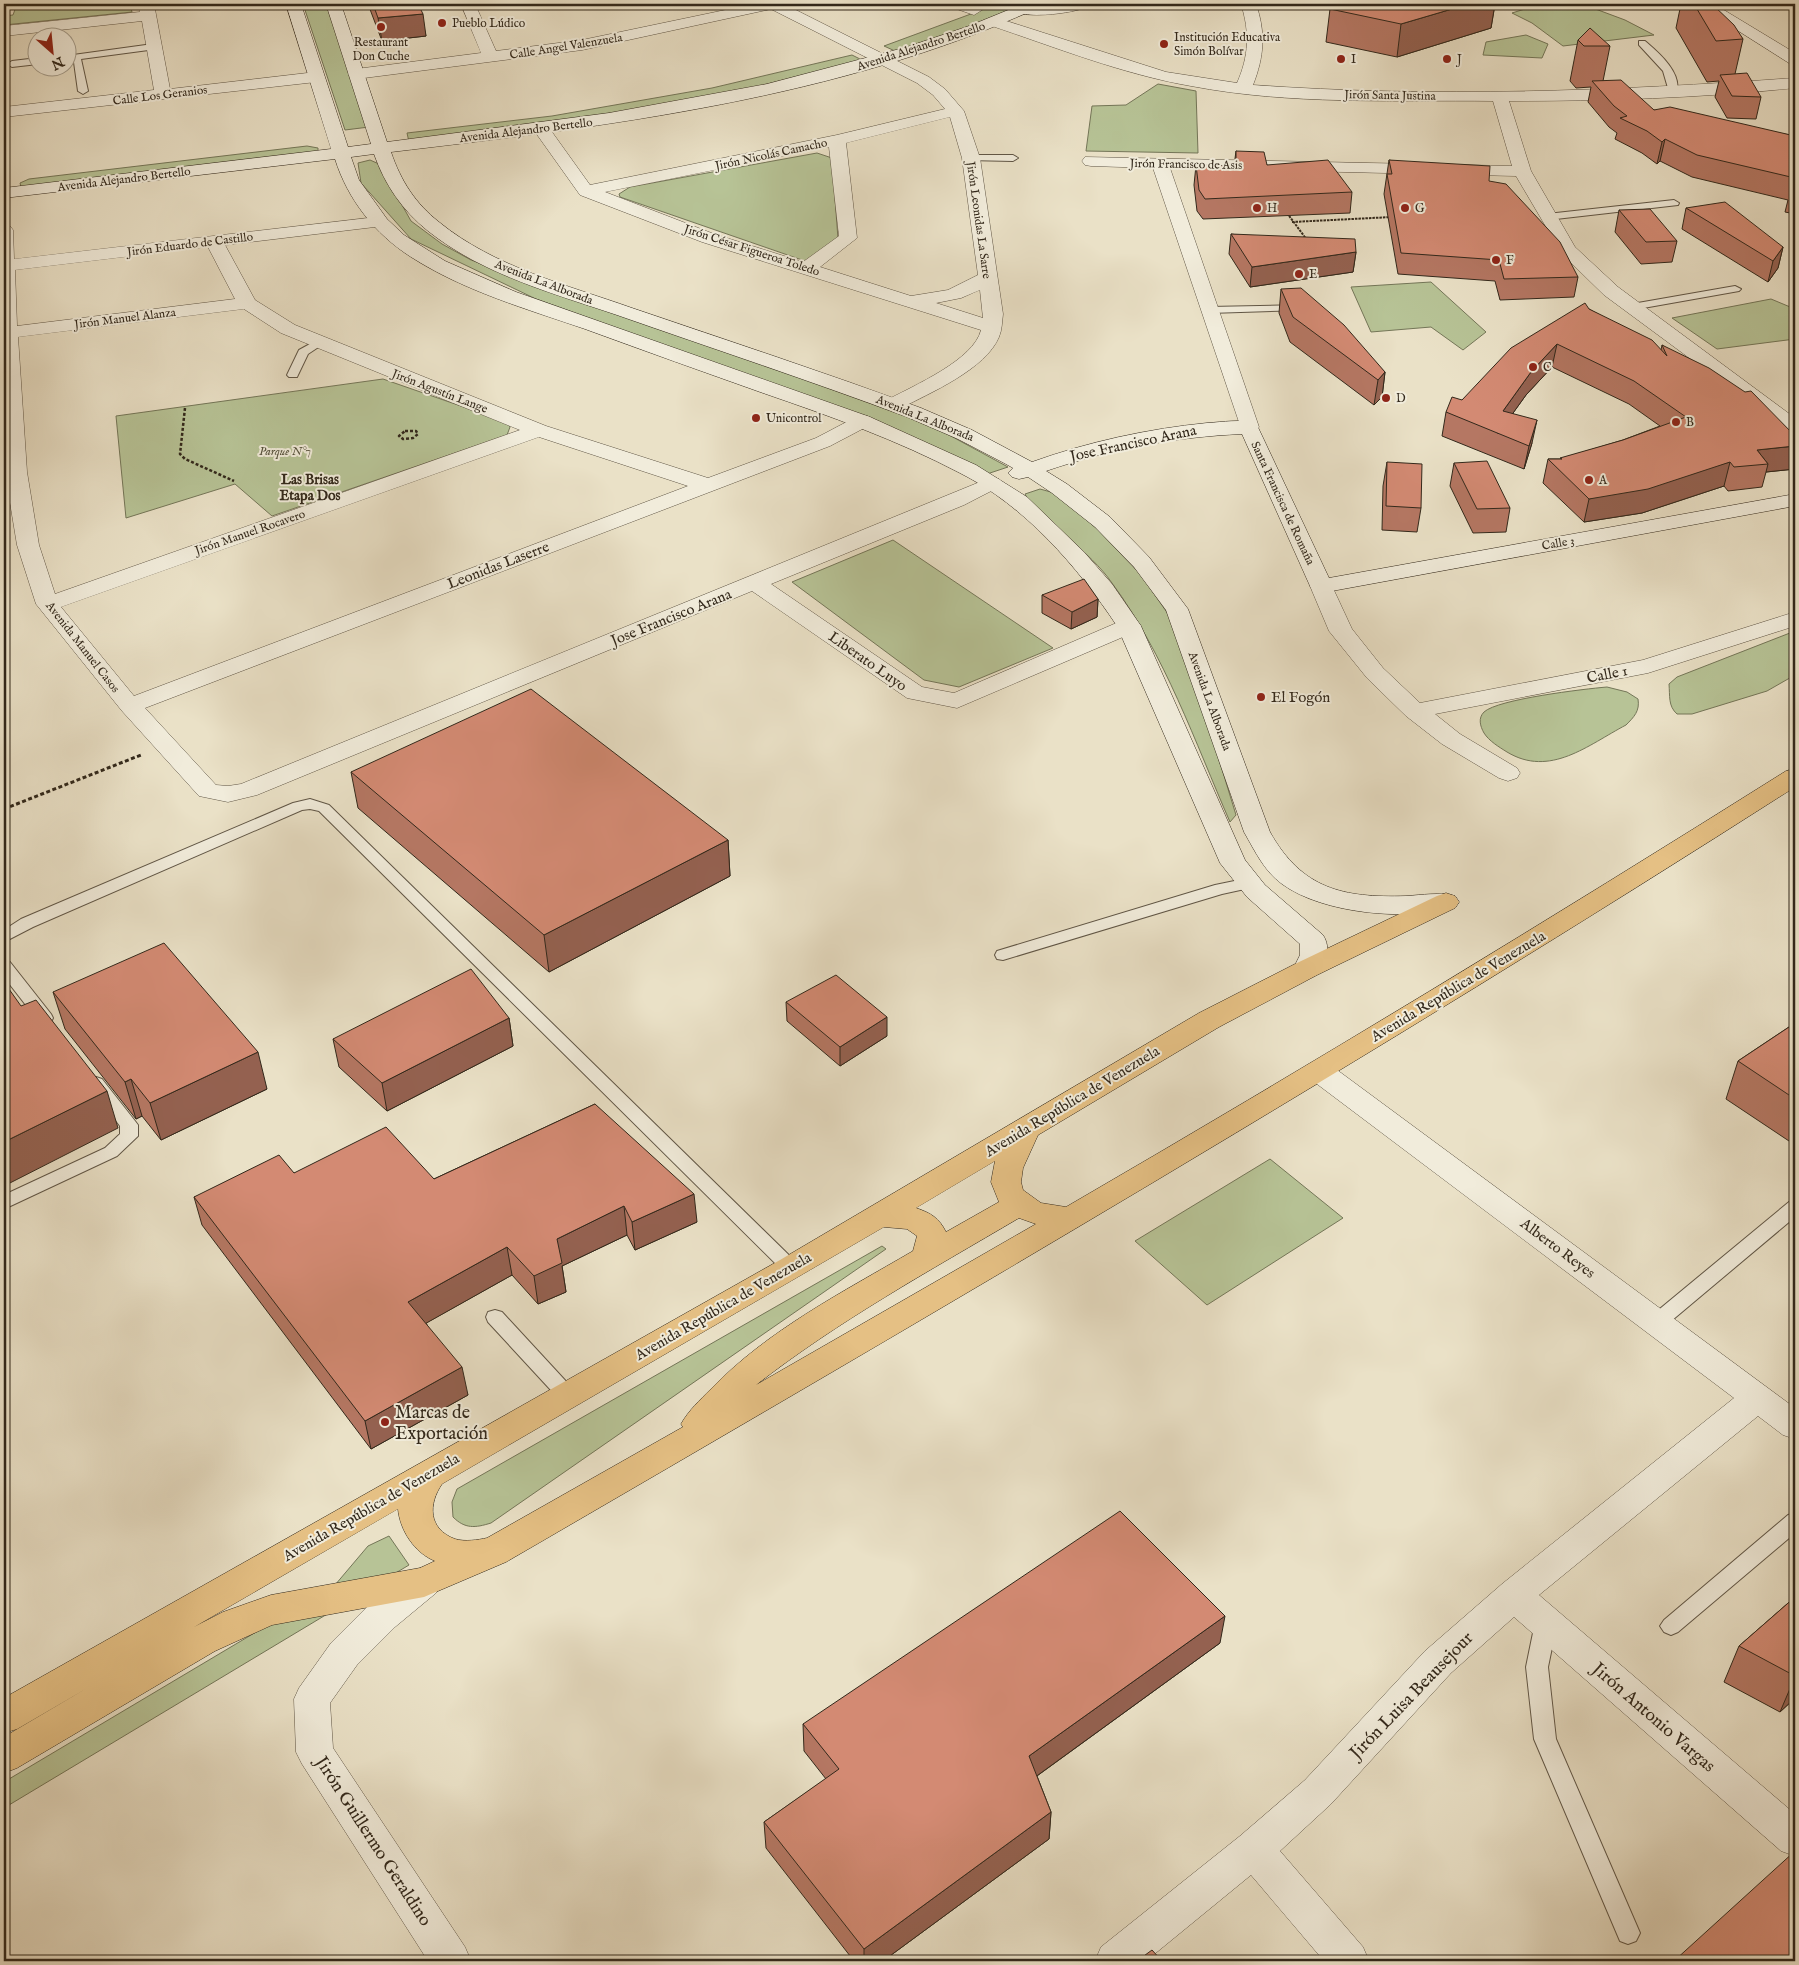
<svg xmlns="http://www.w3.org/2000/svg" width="1799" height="1965" font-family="'IM FELL English',serif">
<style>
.green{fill:#b7c396;stroke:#747658}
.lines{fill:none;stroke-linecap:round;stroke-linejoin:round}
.lane-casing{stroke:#605646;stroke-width:2}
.street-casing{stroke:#605646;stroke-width:1}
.secondary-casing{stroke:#32281b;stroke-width:1}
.primary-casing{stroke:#32281b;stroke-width:1}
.path-far2{stroke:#32281b;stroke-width:2;stroke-dasharray:2.5 1;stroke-linecap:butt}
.path-far1{stroke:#32281b;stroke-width:2.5;stroke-dasharray:3 2;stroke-linecap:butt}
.path{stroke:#32281b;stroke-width:3;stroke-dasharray:4 2.5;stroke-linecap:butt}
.lane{fill:#f1ecdb;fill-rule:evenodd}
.street{fill:#f1ecdb;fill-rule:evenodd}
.secondary{fill:#f1ecdb;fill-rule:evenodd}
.primary{fill:#e5c084;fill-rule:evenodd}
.wall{fill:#b57763;stroke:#32281b}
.shaded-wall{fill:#946150;stroke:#32281b}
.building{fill:#d38a73;stroke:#32281b}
.poi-dot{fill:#8f2418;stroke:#f1ecdb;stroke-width:2}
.labels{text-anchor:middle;stroke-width:4;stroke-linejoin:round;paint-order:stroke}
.far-poi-label{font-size:12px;fill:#32281b;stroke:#f1ecdb;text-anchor:start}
.far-street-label{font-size:12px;fill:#32281b;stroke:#f1ecdb}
.far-park-label{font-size:12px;font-style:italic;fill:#534f3a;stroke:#f1ecdb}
.far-neighbourhood-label{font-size:14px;font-weight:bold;fill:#32281b;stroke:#f1ecdb}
.street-label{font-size:15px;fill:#32281b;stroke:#f1ecdb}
.poi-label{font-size:15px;fill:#32281b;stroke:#f1ecdb;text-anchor:start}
.near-poi-label{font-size:18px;fill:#32281b;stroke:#f1ecdb;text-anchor:start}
.near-street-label{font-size:18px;fill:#32281b;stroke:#f1ecdb}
</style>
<rect width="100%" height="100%" fill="#eae1c7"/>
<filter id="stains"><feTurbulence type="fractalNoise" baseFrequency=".004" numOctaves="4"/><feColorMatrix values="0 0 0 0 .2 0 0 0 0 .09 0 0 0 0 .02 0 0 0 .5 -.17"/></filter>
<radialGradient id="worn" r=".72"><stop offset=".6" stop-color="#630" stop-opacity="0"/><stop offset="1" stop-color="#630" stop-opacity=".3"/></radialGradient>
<!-- green -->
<path class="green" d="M17 4H130L132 12 4 25V16L13 15Z
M303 4H326L369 127 345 130Z
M998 4H1024L962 29 895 51 884 46Z
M1541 4H1582L1625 20 1654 35 1563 46 1532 23 1512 13Z
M1526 35 1548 44 1542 58 1483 55 1486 42Z
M852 55 862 60 740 91 660 106 409 142 407 133 552 116 712 88Z
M1158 84 1196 91 1198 153 1086 151 1092 106 1126 105Z
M307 146 318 148V152L21 187 20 183 29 179Z
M817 153 832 158 838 239 805 261 620 197 619 194 630 187Z
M370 160 379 164 411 221 442 244 471 260 589 304 876 403 925 422 1008 467 978 477 880 423 536 299 411 239 361 183 358 163Z
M1431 282 1486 332 1463 350 1431 327 1371 332 1351 287Z
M1771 299 1795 309V339L1717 349 1672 318Z
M383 379 507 422 510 427 507 435 272 516 235 484 126 518 116 416Z
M1040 489 1058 494 1098 530 1141 575 1168 614 1190 665 1236 815 1230 822C1195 742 1165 655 1112 583 1101 567 1084 552 1070 539 1055 525 1033 514 1025 494Z
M893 540 1053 648 959 687 924 680 792 582Z
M1795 631V675L1767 691 1692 714H1677C1668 706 1670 696 1669 684L1677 677Z
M1607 687 1627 692 1638 699C1640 711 1634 717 1626 725 1588 745 1550 778 1507 752 1499 747 1489 741 1484 733 1480 726 1478 718 1484 712 1498 699 1584 689 1607 687Z
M1270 1159 1343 1218 1207 1305 1135 1241Z
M882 1246 886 1249 491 1523C475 1528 465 1529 453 1517L452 1502 457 1489Z
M389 1536 409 1565 4 1808V1782L335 1585 368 1546Z"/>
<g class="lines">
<!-- lane casing -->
<g class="lane-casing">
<path id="lane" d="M1639 41H1645C1659 53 1684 74 1676 95H1670L1663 71 1639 45Z
M153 44 156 45V49L81 59 88 91 83 94 78 91 73 55Z
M38 58V64L12 67 7 64 12 61Z
M971 155H1013L1018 158 1013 161 967 160V156Z
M1674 200 1679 203 1678 205 1547 220 1542 217 1547 214Z
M1735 286 1741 289 1739 291 1632 310 1626 307 1632 304Z
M1301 305 1305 306V310L1209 313 1203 310 1209 307Z
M319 339 323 340V344L308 354 297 377H289L287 375 299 350Z
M310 799 329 805 797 1263 800 1268 797 1273 791 1275 785 1273 319 811 310 809 302 810 33 927 4 942V930L21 919 293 803Z
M1249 878 1257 883 1254 887 1222 894 1003 960 997 959 995 955 997 951 1215 885Z
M4 961 10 962 51 1014 53 1018 51 1022H39L4 977Z
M96 1077 102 1079 135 1121 138 1125V1136L117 1156 4 1209V1195L105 1148 120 1134V1126L88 1083 90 1079Z
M1795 1200V1217L1664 1327 1657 1329 1650 1327 1648 1322 1650 1317 1789 1202Z
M495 1310 502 1312 574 1390 577 1395 574 1400 567 1403 560 1400 488 1322 486 1317 488 1312Z
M1795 1513V1533L1678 1632 1671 1635 1664 1632 1660 1626 1664 1620 1788 1515Z
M1546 1614 1553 1617 1557 1623 1548 1667 1556 1739 1640 1933 1636 1941 1628 1944 1620 1941 1534 1739 1526 1667 1535 1623 1539 1617Z"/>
</g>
<!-- street casing -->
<g class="street-casing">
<path id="street" d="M139 4H154L170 89 316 72 324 77 316 82 4 117V107L154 90 142 21 4 36V26L140 12Z
M461 4H475L496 51 582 40 754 4H784L929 77 945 89 964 111 980 158 1003 314C1002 322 1002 330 999 337 986 369 930 393 901 408L894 410 887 408 884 404 887 400C913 386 974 360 981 330L702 242 580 195 533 129 535 125H547L590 185 837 135 945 109 933 95 917 83 771 9 582 50 356 79 348 74 356 69 481 53ZM950 117 962 158 978 275 948 290 911 296 820 267 857 238 846 143ZM829 147 839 236 803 262 714 234 605 192ZM980 290 983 318 936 303 961 298Z
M948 4C959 3 974 1 982 10L974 15 951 7Z
M1058 4H1091C1084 13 1021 20 1013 10 1019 3 1048 6 1058 4Z
M1241 4H1256C1266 33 1264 57 1253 85 1433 98 1615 91 1795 78V88C1700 98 1605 101 1509 101L1531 171 1575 247 1618 287 1795 418V433L1788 431 1604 295 1562 254 1516 176 1170 168 1259 427 1256 431 1249 433 1242 431 1153 168 1091 166 1085 165 1082 161 1085 157 1512 166 1493 101C1393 100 1290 105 1191 86 1122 74 1055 47 989 25L986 22 994 17 1166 72 1237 83C1249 56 1250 32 1241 4Z
M1696 4H1714L1795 53V65L1789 63Z
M377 217 383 218 386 222 383 226 225 245 255 300 295 325 546 426 708 478 816 438 856 417 863 415 870 417 873 421 870 425 830 446 145 708 216 785 228 786 241 784 992 477 999 479 1003 483 999 487 964 505 771 584 922 687 954 693 1121 621 1129 619 1137 621 1141 626 1137 631 957 708 907 698 752 591 257 795 228 802 199 796 122 711 36 604 17 545 5 472 4 225 10 226 13 230 14 259ZM208 247 235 299 17 326 15 270ZM244 309 281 333 520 430 55 594 39 545 27 472 18 337ZM539 437 688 486 134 696 61 607Z
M1321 579 1329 581 1332 586 1352 629 1383 668 1420 703 1643 660 1795 612V626L1648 673 1435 714 1460 734 1517 768 1520 773 1517 778 1508 781 1499 778 1442 744 1406 716 1367 678 1329 631 1310 586 1313 581Z
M1319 1061 1329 1064 1795 1408V1439L1783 1435 1758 1416 1539 1595 1795 1814V1856L1781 1851 1514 1617 1451 1673 1331 1804 1280 1851 1363 1947 1369 1961H1324L1251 1875 1146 1961H1095L1101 1947 1240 1836 1305 1780 1425 1651 1502 1584 1734 1398 1309 1078 1305 1071 1309 1064Z
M424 1567 436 1571 442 1582 436 1593 395 1627 357 1665 330 1703 333 1748 465 1947 471 1961H428L302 1764 296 1752 294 1699 299 1688 331 1643 369 1605 412 1571Z"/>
</g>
<!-- secondary casing -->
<g class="secondary-casing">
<path id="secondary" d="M286 4H301L348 147 371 144 326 4H341L387 142 609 113 767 84 907 47 969 26 1023 4H1042L1040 7C838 99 609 126 391 152 401 181 415 203 439 222 494 267 567 285 632 308 729 341 826 373 921 408L972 430 1032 462C1088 442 1147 429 1207 423 1223 422 1241 419 1256 423L1329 578 1795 494V506L1321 593 1313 591 1310 586 1242 434C1175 437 1110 449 1046 471L1067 484 1110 517 1149 557 1188 609 1270 832C1302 889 1343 898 1406 896 1422 895 1440 892 1455 896L1459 902 1455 908C1407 921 1323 914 1282 884 1264 871 1255 851 1244 832L1166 610 1134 567 1095 527 1052 493 1028 477 1019 479 1012 477 1008 473 1013 468 1006 464 958 439 907 417C811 381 714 349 617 315 552 293 482 274 428 231 402 210 385 185 374 154L351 157 359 180 387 219 404 235 445 261 516 292 870 417 976 465 1027 497 1084 552 1112 584 1141 626 1245 860 1265 885 1323 935C1332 949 1325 962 1317 975L1307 978 1297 975 1293 969 1300 955V944L1247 897 1220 863 1117 626C1077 566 1025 506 960 473 897 440 830 416 763 393 704 372 645 351 585 329 527 309 464 291 411 257 375 234 348 200 335 159L4 198V188L331 149Z"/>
</g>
<!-- primary casing -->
<g class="primary-casing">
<path id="primary" d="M1795 769V787C1373 1057 940 1310 506 1562L424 1597 272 1625 215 1651 17 1768 4 1773V1737L89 1687 17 1729 4 1733V1698L780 1260 1199 1013 1297 963 1437 896 1446 893 1455 896 1459 902 1455 908 1317 975 1219 1027 1038 1135 1023 1168 1021 1182 1023 1190 1041 1203 1066 1207C1309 1066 1549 920 1786 771ZM995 1161 991 1182 999 1202 946 1232C939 1218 931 1213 916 1208ZM1019 1218 1036 1224 756 1385C838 1321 929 1271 1019 1218ZM884 1227 907 1229 917 1236 913 1251C843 1292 768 1330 711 1389 700 1400 689 1410 681 1424L683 1427 487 1538C478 1540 465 1542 455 1539 428 1529 428 1504 442 1484ZM398 1509C400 1531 415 1553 435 1561L420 1568 271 1595 223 1612 194 1627Z"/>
</g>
<!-- path-far2 -->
<path class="path-far2" d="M1287 213 1307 240
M1292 222 1392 217"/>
<!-- path-far1 -->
<path class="path-far1" d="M185 408 180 454 185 459 234 481
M405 431H416L418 434 413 438 403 439 399 436Z"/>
<!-- path -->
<path class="path" d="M4 809 141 755"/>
<!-- lane -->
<use href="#lane" class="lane"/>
<!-- street -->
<use href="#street" class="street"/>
<!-- secondary -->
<use href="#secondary" class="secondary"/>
<!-- primary -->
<use href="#primary" class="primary"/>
</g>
<!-- wall -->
<path class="wall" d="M368 4H418L426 36 382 41Z
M1332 4H1495L1491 28 1397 57 1326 42 1330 9Z
M1681 4H1712L1743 39 1735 74 1761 97 1756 119 1727 118 1715 97 1719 81 1707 82 1676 28Z
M1578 40 1610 46 1603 81 1654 110 1795 136V214L1785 212 1788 200 1692 177 1660 161 1657 164 1642 153 1615 139 1617 133 1609 127 1588 102 1591 87 1576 88 1570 81Z
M1236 151 1267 165 1352 192 1350 213 1203 219 1197 211 1194 185 1196 165 1234 166Z
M1389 160 1489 181 1578 277 1574 297 1500 300 1495 281 1398 274 1384 194Z
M1686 208 1783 247 1778 268 1768 282 1682 229Z
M1619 210 1677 241 1672 262 1641 264 1615 232Z
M1231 234 1356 252 1353 272 1250 287 1229 254Z
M1281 289 1385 372 1382 397 1374 405 1290 342 1279 313Z
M1589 309 1661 350 1662 345 1795 436V469L1766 472 1762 487 1728 491 1724 486 1642 513 1584 522 1543 483 1548 459H1560L1623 440 1660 426 1629 404 1552 367 1526 395 1513 413 1532 443 1524 469 1442 436 1446 412 1462 400Z
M1387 462 1421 508 1417 532 1382 530 1383 486Z
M1454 463 1510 508 1506 532 1473 533 1450 486Z
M1042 595 1098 599 1097 617 1071 629 1042 613Z
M351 772 728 840 730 876 549 972 358 808Z
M53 992 267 1089 161 1140 142 1116 136 1119 65 1029Z
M786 1002 887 1036 840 1066 787 1021Z
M509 1018 513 1046 387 1111 339 1067 333 1039Z
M1795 1023V1145L1726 1099 1738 1061Z
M595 1104 697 1222 635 1250 627 1235 562 1266 566 1292 538 1304 512 1275 426 1323 468 1395 371 1449 202 1225 194 1197 294 1173 434 1179Z
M1795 1597V1698L1780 1712 1724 1682 1739 1646Z
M1220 1643 1037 1776 1051 1812 1049 1839 883 1961H854L766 1848 764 1822 826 1779 804 1751 803 1724Z"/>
<!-- shaded-wall -->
<path class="shaded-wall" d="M1469 4H1495L1491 28 1397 57 1401 24Z
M423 14 426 36 382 41 378 18Z
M1665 139 1660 161 1657 164 1662 142Z
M1783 247 1778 268 1768 282 1773 261Z
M1356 252 1353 272 1250 287 1252 267Z
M1557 344 1552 367 1526 395 1498 434 1503 411 1531 372Z
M1385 372 1382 397 1374 405 1378 380Z
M1537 420 1532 443 1524 469 1529 446Z
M1795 446V469L1766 472 1768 464 1757 450Z
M1730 462 1724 486 1642 513 1584 522 1589 499Z
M1098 599 1097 617 1071 629 1072 612Z
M728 840 730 876 549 972 544 935Z
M887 1017V1036L840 1066V1047Z
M509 1018 513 1046 387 1111 382 1083Z
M258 1052 267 1089 161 1140 150 1103Z
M131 1079 142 1116 136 1119 125 1082Z
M107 1091 118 1128 4 1186V1142Z
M694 1194 697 1222 635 1250 632 1222Z
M624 1206 627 1235 562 1266 566 1292 538 1304 534 1276 557 1239Z
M507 1247 512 1275 414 1330 408 1302Z
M462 1367 468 1395 371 1449 365 1421Z
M1225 1616 1220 1643 1027 1783 1029 1756Z
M1795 1677V1698L1780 1712Z
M1051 1812 1049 1839 883 1961H864V1949Z"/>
<!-- building -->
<path class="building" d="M373 4H418L423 14 378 18Z
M1332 4H1469L1401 24 1330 9Z
M1694 4H1712L1734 25 1743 39 1716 41Z
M1590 28 1610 46H1584L1578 40Z
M1747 73 1761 97 1732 96 1720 75Z
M1621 80 1654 110 1670 107 1795 136V178L1697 155 1665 139 1662 142 1647 131 1620 118 1627 116 1614 106 1592 81Z
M1236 151 1264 152 1267 165 1328 160 1352 192 1205 199 1199 190 1196 165 1236 166Z
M1389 160 1490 166 1489 181 1506 184 1560 242 1578 277 1504 279 1499 260 1401 253 1387 174H1392Z
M1725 202 1783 247 1773 261 1686 208Z
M1650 209 1677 241 1646 242 1619 210Z
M1231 234 1355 239 1356 252 1252 267Z
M1301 288 1344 325 1385 372 1378 380 1293 317 1281 289Z
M1585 303 1589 309 1652 340 1667 356 1662 345 1709 368 1745 392 1751 391 1795 436V446L1757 450 1768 464 1734 467 1730 462 1648 489 1589 499 1548 459H1562L1560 458 1623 440 1686 417 1634 381 1557 344 1531 372 1503 411 1537 420 1529 446 1446 412 1452 397 1462 400 1511 348Z
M1487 461 1510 508 1477 509 1454 463Z
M1387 462 1422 464 1421 508 1386 506Z
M1084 579 1098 599 1072 612 1042 595Z
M531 689 728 840 544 935 351 772Z
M164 943 258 1052 150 1103 131 1079 125 1082 53 992Z
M471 969 509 1018 382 1083 333 1039Z
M836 975 887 1017 840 1047 786 1002Z
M4 982 21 1006 36 1000 107 1091 4 1142Z
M1795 1023V1099L1738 1061Z
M595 1104 694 1194 632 1222 624 1206 557 1239 562 1263 534 1276 507 1247 408 1302 462 1367 365 1421 194 1197 279 1155 294 1173 386 1127 434 1179Z
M1120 1511 1225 1616 1029 1756 1051 1812 864 1949 764 1822 839 1769 803 1724Z
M1795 1597V1676L1739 1646Z
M1795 1851V1961H1674Z
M1152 1950 1162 1961H1137Z"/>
<!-- markers -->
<g class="poi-dot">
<circle cx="442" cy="23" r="5"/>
<circle cx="381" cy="27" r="5"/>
<circle cx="1164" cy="44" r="5"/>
<circle cx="1341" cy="59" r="5"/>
<circle cx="1447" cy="59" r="5"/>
<circle cx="1257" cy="208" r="5"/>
<circle cx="1405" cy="208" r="5"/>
<circle cx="1496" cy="260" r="5"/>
<circle cx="1299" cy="274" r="5"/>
<circle cx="1533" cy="367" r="5"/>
<circle cx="1386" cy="398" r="5"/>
<circle cx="756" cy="418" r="5"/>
<circle cx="1676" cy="422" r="5"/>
<circle cx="1589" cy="480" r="5"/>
<circle cx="1261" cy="697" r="5"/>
<circle cx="385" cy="1422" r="5"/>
</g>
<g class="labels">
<!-- far-poi labels -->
<g class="far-poi-label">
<text x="452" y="27">Pueblo Lúdico</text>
<text x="1174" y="41">Institución Educativa<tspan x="1174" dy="14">Simón Bolívar</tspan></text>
<text x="381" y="46" text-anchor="middle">Restaurant<tspan x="381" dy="14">Don Cuche</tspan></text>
<text x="1351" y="63">I</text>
<text x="1457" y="63">J</text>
<text x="1267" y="212">H</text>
<text x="1415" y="212">G</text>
<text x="1506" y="264">F</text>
<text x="1309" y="278">E</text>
<text x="1543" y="371">C</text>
<text x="1396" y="402">D</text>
<text x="766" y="422">Unicontrol</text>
<text x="1686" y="426">B</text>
<text x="1599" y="484">A</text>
</g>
<!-- far-street labels -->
<g class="far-street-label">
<text transform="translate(566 46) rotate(-9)" y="4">Calle Angel Valenzuela</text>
<text transform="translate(921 46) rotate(-18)" y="4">Avenida Alejandro Bertello</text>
<text transform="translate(160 95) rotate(-7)" y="4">Calle Los Geranios</text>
<text transform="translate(1390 95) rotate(1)" y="4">Jirón Santa Justina</text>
<text transform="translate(526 130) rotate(-7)" y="4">Avenida Alejandro Bertello</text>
<text transform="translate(771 154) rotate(-12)" y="4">Jirón Nicolás Camacho</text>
<text transform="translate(1186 164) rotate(1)" y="4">Jirón Francisco de Asis</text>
<text transform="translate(124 179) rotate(-7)" y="4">Avenida Alejandro Bertello</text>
<text transform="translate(979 220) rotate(82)" y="4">Jirón Leonidas La Sarre</text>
<text transform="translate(190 244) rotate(-7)" y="4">Jirón Eduardo de Castillo</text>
<text transform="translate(752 250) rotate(18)" y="4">Jirón César Figueroa Toledo</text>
<text transform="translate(544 282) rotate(21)" y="4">Avenida La Alborada</text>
<text transform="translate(125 318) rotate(-7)" y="4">Jirón Manuel Alanza</text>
<text transform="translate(440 391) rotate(21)" y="4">Jirón Agustín Lange</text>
<text transform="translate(925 418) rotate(22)" y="4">Avenida La Alborada</text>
<text transform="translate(1283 503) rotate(65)" y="4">Santa Francisca de Romaña</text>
<text transform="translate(250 532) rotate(-19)" y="4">Jirón Manuel Rocavero</text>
<text transform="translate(1558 543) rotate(-10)" y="4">Calle 3</text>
<text transform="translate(83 647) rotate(52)" y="4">Avenida Manuel Casos</text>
<text transform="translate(1210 701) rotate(70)" y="4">Avenida La Alborada</text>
</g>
<!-- far-park labels -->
<g class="far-park-label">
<text x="285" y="455">Parque N°7</text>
</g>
<!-- far-neighbourhood labels -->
<g class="far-neighbourhood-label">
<text x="310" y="484">Las Brisas<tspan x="310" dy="16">Etapa Dos</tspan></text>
</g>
<!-- street labels -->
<g class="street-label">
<text transform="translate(1133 443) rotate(-12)" y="5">Jose Francisco Arana</text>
<text transform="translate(498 565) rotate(-21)" y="5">Leonidas Laserre</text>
<text transform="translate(671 617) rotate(-22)" y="5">Jose Francisco Arana</text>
<text transform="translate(868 661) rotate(35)" y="5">Liberato Luyo</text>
<text transform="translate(1607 674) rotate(-11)" y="5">Calle 1</text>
<text transform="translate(1458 986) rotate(-31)" y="5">Avenida República de Venezuela</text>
<text transform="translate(1072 1101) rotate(-31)" y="5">Avenida República de Venezuela</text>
<text transform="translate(1558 1248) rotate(37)" y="5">Alberto Reyes</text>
<text transform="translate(723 1306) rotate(-30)" y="5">Avenida República de Venezuela</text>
<text transform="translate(371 1507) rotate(-30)" y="5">Avenida República de Venezuela</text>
</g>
<!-- poi labels -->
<g class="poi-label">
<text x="1271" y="702">El Fogón</text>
</g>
<!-- near-poi labels -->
<g class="near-poi-label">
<text x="395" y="1418">Marcas de<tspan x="395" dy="21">Exportación</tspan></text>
</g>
<!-- near-street labels -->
<g class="near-street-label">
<text transform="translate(1411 1695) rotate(-46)" y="6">Jirón Luisa Beausejour</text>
<text transform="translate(1654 1717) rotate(41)" y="6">Jirón Antonio Vargas</text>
<text transform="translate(374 1841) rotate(57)" y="6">Jirón Guillermo Geraldino</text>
</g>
</g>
<!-- margin -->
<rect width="1799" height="1965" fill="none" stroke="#eae1c7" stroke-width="20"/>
<rect x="5" y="5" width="1789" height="1955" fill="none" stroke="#32281b" stroke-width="2.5"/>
<rect x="10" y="10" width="1779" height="1945" fill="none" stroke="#32281b"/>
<!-- north arrow -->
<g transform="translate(52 52) rotate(153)"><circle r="24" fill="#f1ecdb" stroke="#a59e8e"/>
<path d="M0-4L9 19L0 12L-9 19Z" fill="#8f2418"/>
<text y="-8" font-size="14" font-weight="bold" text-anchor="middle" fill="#32281b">N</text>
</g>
<rect width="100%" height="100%" filter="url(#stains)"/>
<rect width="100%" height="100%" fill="url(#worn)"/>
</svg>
